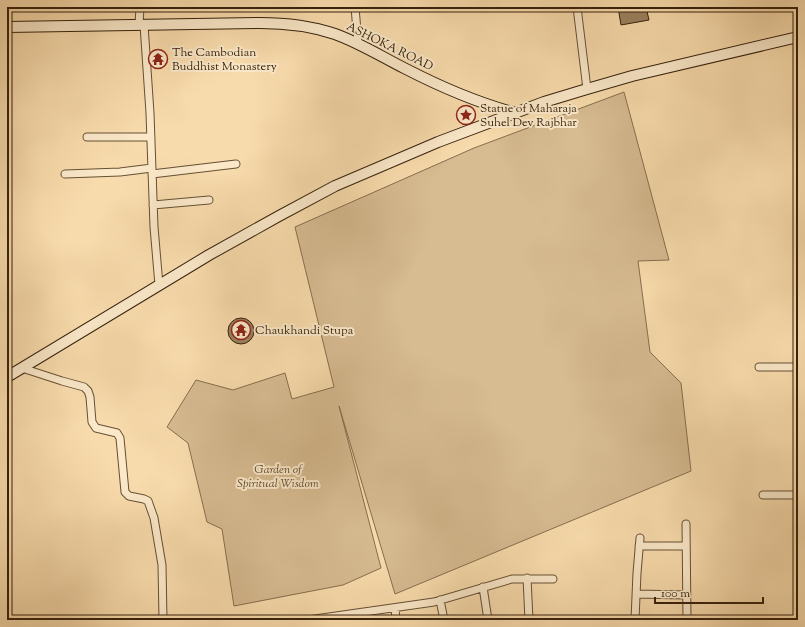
<svg xmlns="http://www.w3.org/2000/svg" width="805" height="627" font-family="'Sorts Mill Goudy',serif">
<style>
.green{fill:#d7bb91;stroke:#866e4e}
.building{fill:#9b825f;stroke:#36210c}
.lines{fill:none;stroke-linecap:round;stroke-linejoin:round}
.street-casing{stroke:#665034;stroke-width:9}
.secondary-casing{stroke:#36210c;stroke-width:12}
.street{stroke:#fae8c9;stroke-width:7}
.secondary{stroke:#fae8c9;stroke-width:10}
.labels{text-anchor:middle;stroke-width:4;stroke-linejoin:round;paint-order:stroke}
.street-label{font-size:12px;fill:#36210c;stroke:#fae8c9}
.poi-label{font-size:12px;fill:#36210c;stroke:#fae8c9;text-anchor:start}
.park-label{font-size:12px;font-style:italic;fill:#5e482d;stroke:#fae8c9}
</style>
<rect width="100%" height="100%" fill="#f8dbac"/>
<filter id="stains"><feTurbulence type="fractalNoise" baseFrequency=".005" numOctaves="4"/><feColorMatrix values="0 0 0 0 .2 0 0 0 0 .09 0 0 0 0 .02 0 0 0 .5 -.17"/></filter>
<radialGradient id="worn" r=".72"><stop offset=".6" stop-color="#630" stop-opacity="0"/><stop offset="1" stop-color="#630" stop-opacity=".3"/></radialGradient>
<!-- green -->
<path class="green" d="M624 92 669 260 638 261 650 352 681 383 691 471 395 594 339 406 381 568 343 585 234 606 222 529 207 522 188 443 167 427 196 380 233 390 285 373 292 399 334 387 295 227 474 148Z"/>
<!-- building -->
<path class="building" d="M618 7H646L649 20 621 25Z
M228 331a13 13 0 1 1 26 0a13 13 0 1 1-26 0Z"/>
<g class="lines">
<!-- street casing -->
<g class="street-casing">
<path id="street" d="M355 7 358 43
M577 7 587 89
M139 25 140 7
M144 25 150 113 154 227 159 285
M87 137H151
M65 174 120 172 152 168
M152 174 236 164
M153 205 209 200
M759 367H798
M22 368 62 381 84 387 88 391 90 397 92 422 96 428 117 433 120 438 125 492 129 496 144 499 148 501 154 518 162 565 163 620
M763 495H798
M686 524 687 620
M639 546H686
M527 578 529 620
M483 587 488 620
M636 594 686 595
M440 600 444 620
M395 608 396 620
M308 620 434 602 512 579H553
M635 620 637 573 640 538"/>
</g>
<!-- secondary casing -->
<g class="secondary-casing">
<path id="secondary" d="M7 27 260 23C286 23 311 26 335 34 360 43 382 57 406 69 441 87 478 103 516 113
M7 377 209 255 279 216 335 186 438 142 544 102 587 89 632 76 798 37"/>
</g>
<!-- street -->
<use href="#street" class="street"/>
<!-- secondary -->
<use href="#secondary" class="secondary"/>
</g>
<!-- icons -->
<defs>
<g id="temple-ring" transform="scale(1)"><circle r="9.5" fill="#fae8c9" stroke="#8f2418" stroke-width="1.5"/><path d="M0-6L5-2H3V0L6.5 2.5H4V6H1.5V3h-3V6H-4V2.5H-6.5L-3 0V-2H-5Z" fill="#8f2418"/></g>
<g id="sight-ring" transform="scale(1)"><circle r="9.5" fill="#fae8c9" stroke="#8f2418" stroke-width="1.5"/><path d="M0-6L1.8-2.2L6-1.7L2.9 1.2L3.7 5.4L0 3.3L-3.7 5.4L-2.9 1.2L-6-1.7L-1.8-2.2Z" fill="#8f2418"/></g>
</defs>
<g fill-rule="evenodd">
<use href="#temple-ring" x="158" y="59"/>
<use href="#sight-ring" x="466" y="115"/>
<use href="#temple-ring" x="241" y="330"/>
</g>
<g class="labels">
<!-- street labels -->
<g class="street-label">
<text transform="translate(390 46) rotate(26)" y="4">ASHOKA ROAD</text>
</g>
<!-- poi labels -->
<g class="poi-label">
<text x="172" y="56">The Cambodian<tspan x="172" dy="14">Buddhist Monastery</tspan></text>
<text x="480" y="112">Statue of Maharaja<tspan x="480" dy="14">Suhel Dev Rajbhar</tspan></text>
<text x="255" y="334">Chaukhandi Stupa</text>
</g>
<!-- park labels -->
<g class="park-label">
<text x="278" y="473">Garden of<tspan x="278" dy="14">Spiritual Wisdom</tspan></text>
</g>
</g>
<!-- margin -->
<rect width="805" height="627" fill="none" stroke="#f8dbac" stroke-width="24"/>
<rect x="8" y="8" width="789" height="611" fill="none" stroke="#36210c" stroke-width="2"/>
<rect x="12" y="12" width="781" height="603" fill="none" stroke="#36210c"/>
<!-- scale -->
<path d="M655 597v6h108v-6" fill="none" stroke="#36210c" stroke-width="2"/>
<text x="661" y="597" font-size="12" fill="#36210c" stroke="#fae8c9" stroke-width="3" paint-order="stroke">100 m</text>
<rect width="100%" height="100%" filter="url(#stains)"/>
<rect width="100%" height="100%" fill="url(#worn)"/>
</svg>
